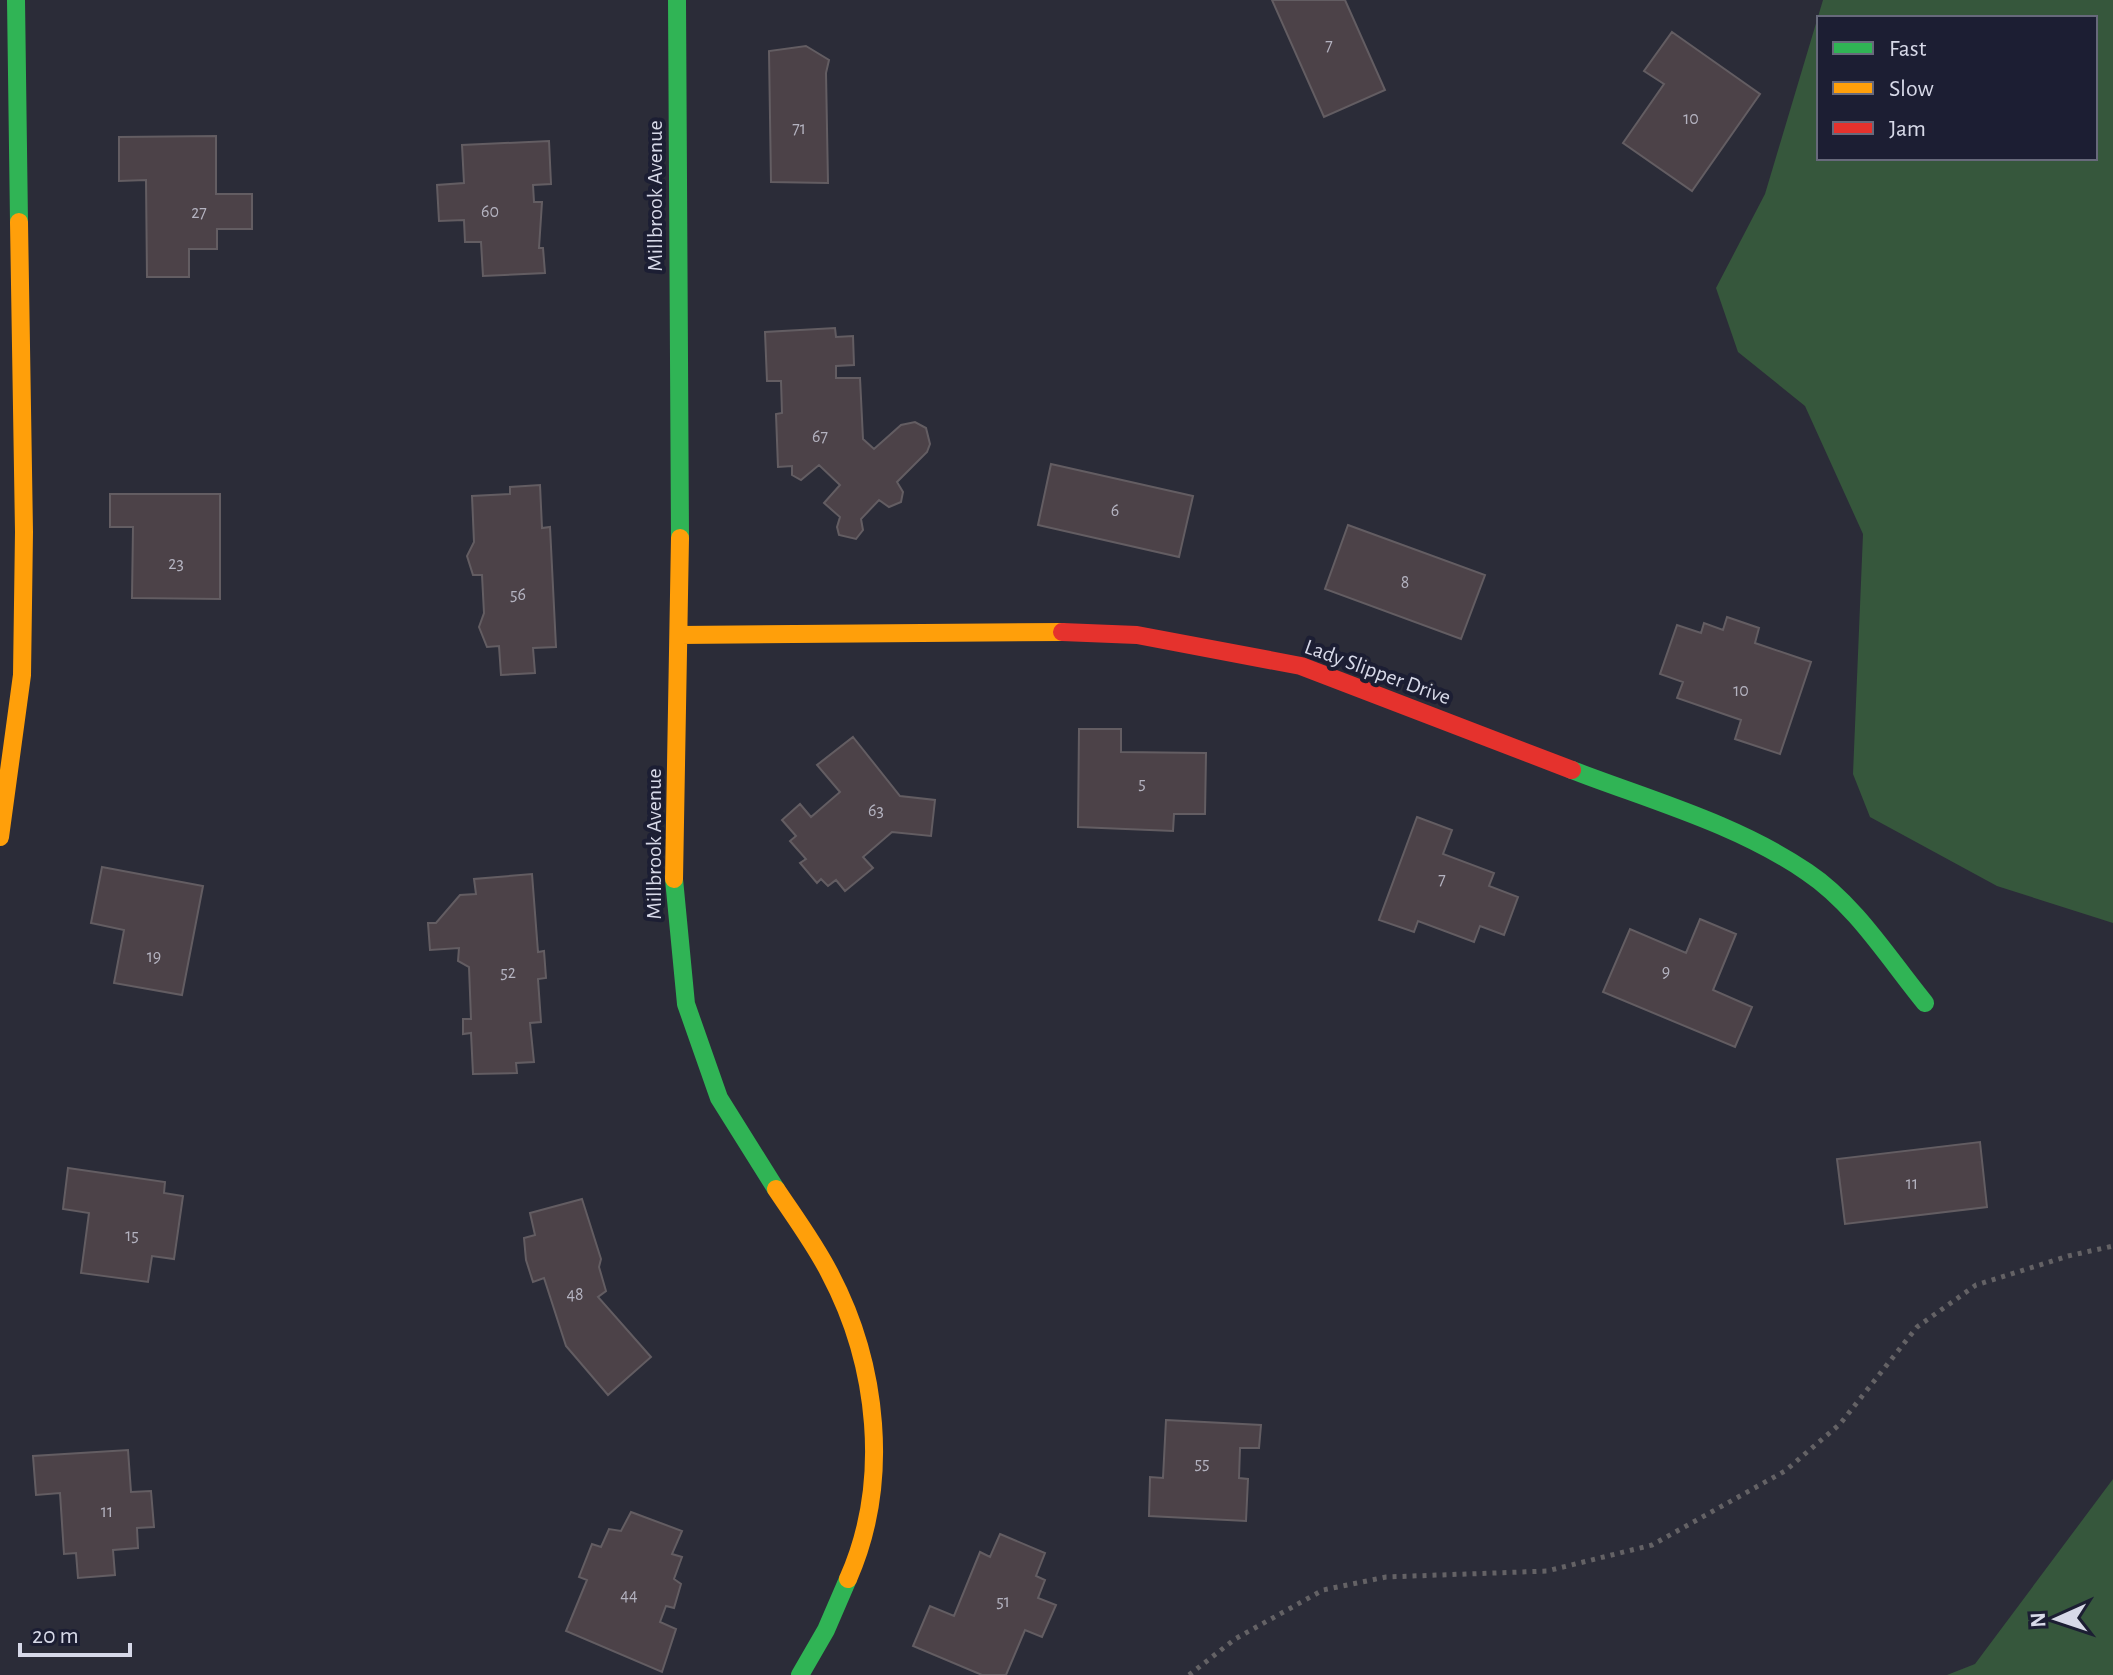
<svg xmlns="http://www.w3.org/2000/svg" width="2113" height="1675" font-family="'Alegreya Sans',sans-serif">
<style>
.green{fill:#36573c;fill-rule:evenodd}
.building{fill:#4c4248;stroke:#635d62;stroke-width:2}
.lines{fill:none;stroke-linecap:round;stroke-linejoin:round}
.path{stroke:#646265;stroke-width:5;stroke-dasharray:4 6;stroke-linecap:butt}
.fast{stroke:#30b455;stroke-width:18}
.slow{stroke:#ff9f0a;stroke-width:18}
.jam{stroke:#e5322d;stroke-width:18}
.labels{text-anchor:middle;stroke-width:8;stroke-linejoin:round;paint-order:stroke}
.number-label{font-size:18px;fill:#b4b3c0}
.street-label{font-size:22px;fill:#d7d9e8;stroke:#1c1e33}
</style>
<rect width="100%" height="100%" fill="#2b2c38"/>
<!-- green -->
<path class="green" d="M1823 0H2113V923L1997 886 1870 817 1853 774 1863 534 1805 406 1738 352 1716 288 1765 194ZM2095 18V158H1819V18Z
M2113 1479V1675H1947L1975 1664Z"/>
<!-- building -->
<path class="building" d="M1272 0H1345L1385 90 1324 117Z
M1672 32 1760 94 1692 191 1623 143 1664 84 1644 71Z
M806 46 829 60 826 73 828 183 771 182 769 51Z
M216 136V194H252V229H217V249H189V277H147L146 180 119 181V137Z
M549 141 551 184 533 185 534 202H542L539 248H543L545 273 483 276 481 242H465L464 220 439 221 437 185 464 183 462 145Z
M835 328 836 337 853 336 854 365 836 366V378H860L863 439 874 449 901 425 915 422 926 428 930 444 927 452 897 482 903 492 901 502 889 507 879 500 861 519 863 530 856 539 839 535 837 527 840 517 824 503 840 485 819 465 801 480 792 475V466L778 467 776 414 782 413 781 381H767L765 332Z
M1051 464 1193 496 1179 557 1038 525Z
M540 485 542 528 550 527 556 647 533 648 535 673 501 675 499 646 487 647 479 627 484 613 482 575H473L467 556 474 542 472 496 510 494V487Z
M110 494H220V599L132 598 133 527H110Z
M1348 525 1485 575 1461 639 1325 589Z
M1727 617 1759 628 1755 643 1811 662 1780 754 1735 739 1741 720 1677 698 1683 682 1660 674 1677 625 1701 633 1704 623 1723 630Z
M1079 729H1121V752L1206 753 1205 814H1174L1173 831 1078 827Z
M853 737 900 796 935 800 931 836 892 832 863 857 873 868 845 891 836 880 828 886 821 879 817 883 800 863 806 859 790 841 796 836 782 820 800 804 811 817 840 792 817 765Z
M1417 817 1452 830 1443 854 1494 873 1489 886 1518 897 1504 935 1480 926 1474 942 1418 921 1414 932 1379 920Z
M102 867 203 886 182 995 114 983 124 930 91 923Z
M532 874 538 952 544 951 546 978 538 979 541 1022 530 1023 534 1062 516 1063 517 1073 473 1074 471 1033 463 1034V1019H471L469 967 458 961 459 948 430 950 428 923H436L460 895 476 894 474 879Z
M1700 919 1736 934 1713 990 1752 1007 1735 1047 1603 992 1630 929 1686 953Z
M1980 1142 1987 1207 1845 1224 1837 1159Z
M68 1168 165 1182 164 1193 183 1196 174 1259 152 1256 148 1282 81 1273 89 1213 63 1209Z
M582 1199 601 1259 599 1267 606 1291 598 1297 651 1357 608 1395 566 1346 544 1278 533 1282 526 1260 524 1238 535 1235 530 1213Z
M1166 1420 1261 1425 1259 1448H1240L1239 1478 1248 1479 1246 1521 1149 1516 1150 1477 1163 1478Z
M128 1450 131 1492 151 1491 154 1527 137 1528 138 1548 113 1550 115 1575 78 1578 76 1553 64 1554 60 1493 36 1495 33 1456Z
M631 1512 682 1531 672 1554 682 1557 674 1579 681 1584 674 1608 666 1606 660 1622 676 1629 662 1672 566 1631 587 1580 579 1577 592 1544 601 1547 609 1529 621 1531Z
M1000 1534 1045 1553 1036 1576 1045 1580 1038 1598 1056 1605 1042 1637 1025 1630 1006 1675H982L913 1646 930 1606 954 1616 980 1552 990 1557Z"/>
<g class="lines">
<!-- path -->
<path class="path" d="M1189 1675 1235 1639 1323 1590 1386 1577 1547 1571 1652 1545 1785 1471 1840 1424 1917 1327 1976 1285 2068 1256 2113 1246"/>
<!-- fast -->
<path class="fast" d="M16 0 19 222
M677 0 680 538
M1572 770C1650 800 1737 824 1807 872 1855 904 1889 959 1925 1003
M674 879 686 1004 719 1098 776 1189
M800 1675 826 1630 848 1579"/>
<!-- slow -->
<path class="slow" d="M680 635 1062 632
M0 837 22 675 24 532 19 222
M674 879 680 538
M776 1189C794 1216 814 1243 829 1272 878 1364 891 1482 848 1579"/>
<!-- jam -->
<path class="jam" d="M1062 632 1137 635 1301 666 1572 770"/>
</g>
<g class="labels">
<!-- number labels -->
<g class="number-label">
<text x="1329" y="51">7</text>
<text x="1691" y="124">10</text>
<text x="799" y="134">71</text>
<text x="490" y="217">60</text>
<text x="199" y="218">27</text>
<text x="820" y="442">67</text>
<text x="1115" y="516">6</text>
<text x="176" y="569">23</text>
<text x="1405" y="588">8</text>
<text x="518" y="600">56</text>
<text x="1741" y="696">10</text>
<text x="1142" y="789">5</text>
<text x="876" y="816">63</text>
<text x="1442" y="885">7</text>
<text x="154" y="962">19</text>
<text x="1666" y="977">9</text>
<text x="508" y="978">52</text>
<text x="1912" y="1189">11</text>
<text x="132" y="1241">15</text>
<text x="575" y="1300">48</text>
<text x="1202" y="1469">55</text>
<text x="107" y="1517">11</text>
<text x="629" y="1601">44</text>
<text x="1003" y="1607">51</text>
</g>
<!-- street labels -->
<g class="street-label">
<text transform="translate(654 196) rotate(-90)" y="8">Millbrook Avenue</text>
<text transform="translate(1378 671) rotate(20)" y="8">Lady Slipper Drive</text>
<text transform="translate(653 844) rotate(-90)" y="8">Millbrook Avenue</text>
</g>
</g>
<!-- legend -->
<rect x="1817" y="16" width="280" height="144" fill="#1c1e33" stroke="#67697b" stroke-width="2"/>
<rect x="1833" y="42" width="40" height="12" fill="#30b455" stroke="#67697b" stroke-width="2"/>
<text x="1889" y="56" font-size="24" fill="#d7d9e8">Fast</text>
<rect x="1833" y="82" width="40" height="12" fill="#ff9f0a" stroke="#67697b" stroke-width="2"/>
<text x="1889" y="96" font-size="24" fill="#d7d9e8">Slow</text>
<rect x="1833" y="122" width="40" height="12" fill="#e5322d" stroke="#67697b" stroke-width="2"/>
<text x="1889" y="136" font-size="24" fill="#d7d9e8">Jam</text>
<!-- north arrow -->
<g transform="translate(2057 1619) rotate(267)" stroke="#1c1e33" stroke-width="6" paint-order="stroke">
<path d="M0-6L14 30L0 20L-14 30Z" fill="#d7d9e8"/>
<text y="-12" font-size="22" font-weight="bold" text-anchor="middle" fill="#d7d9e8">N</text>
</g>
<!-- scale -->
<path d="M20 1643v12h110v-12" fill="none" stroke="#d7d9e8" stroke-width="4"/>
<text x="32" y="1643" font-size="24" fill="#d7d9e8" stroke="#1c1e33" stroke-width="6" paint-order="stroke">20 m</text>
</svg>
